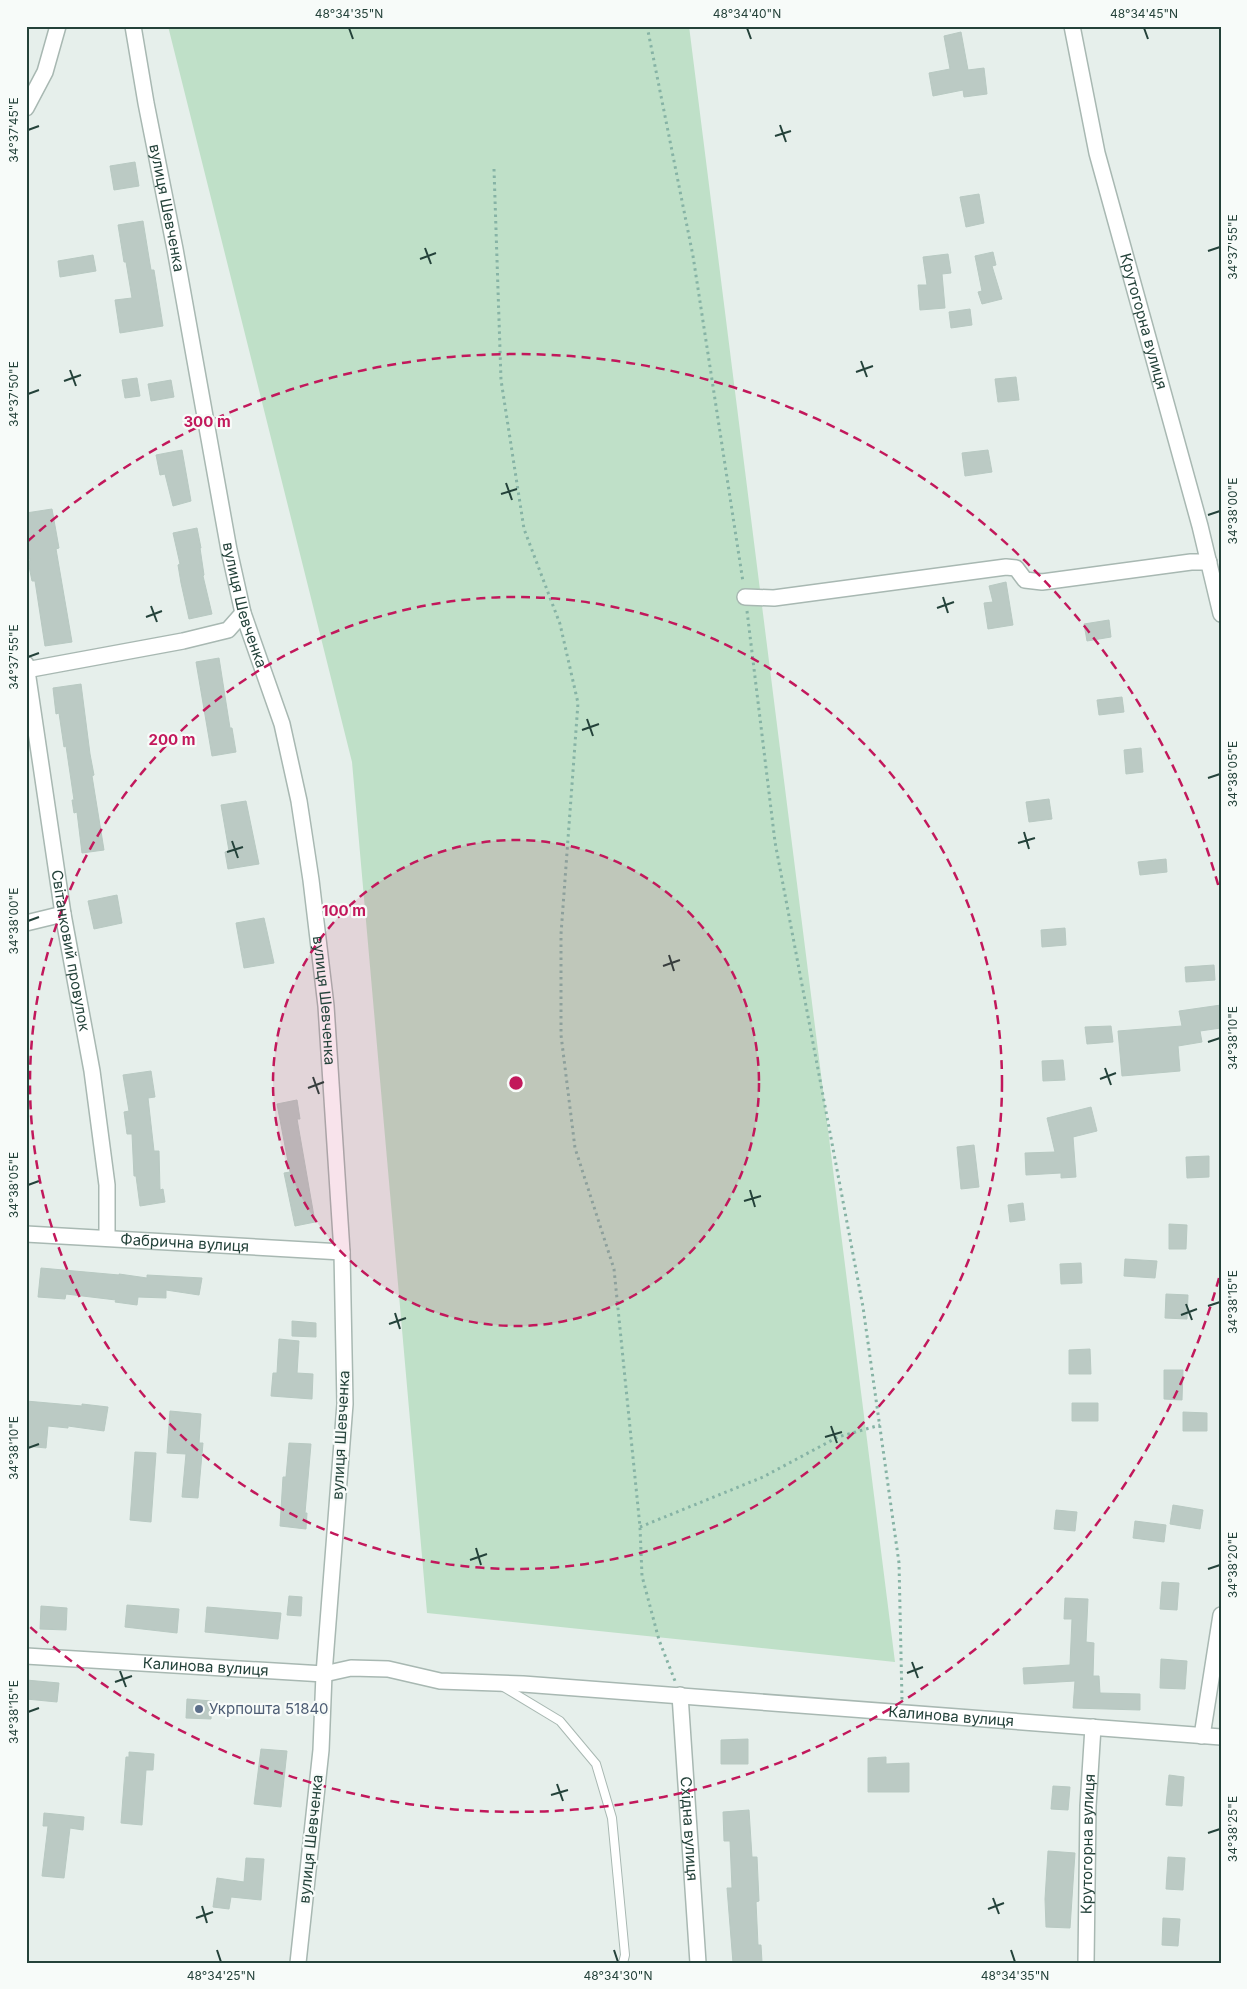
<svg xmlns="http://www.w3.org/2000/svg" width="1247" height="1989" font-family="Inter,sans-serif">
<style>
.green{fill:#bfe0c8}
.building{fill:#bbcac4;stroke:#b8c9c2}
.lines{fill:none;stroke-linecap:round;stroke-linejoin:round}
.service-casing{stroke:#a8b8b2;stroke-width:10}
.minor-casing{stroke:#a8b8b2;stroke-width:18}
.path{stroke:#86b3a5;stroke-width:3;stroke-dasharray:2.5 4;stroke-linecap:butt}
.service{stroke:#fff;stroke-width:8}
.minor{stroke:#fff;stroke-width:15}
.ticks{fill:none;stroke:#24423a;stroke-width:2}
.ring{fill:none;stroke:#c2185b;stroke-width:2.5;stroke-dasharray:9 6}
.service-dot{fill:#5c6f8a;stroke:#f7fbf9;stroke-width:2}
.labels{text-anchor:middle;stroke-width:4.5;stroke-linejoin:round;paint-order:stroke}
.street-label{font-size:15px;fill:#24423a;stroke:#f7fbf9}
.service-label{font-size:15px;fill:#4e5e75;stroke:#f7fbf9;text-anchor:start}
.centre{fill:#c2185b;stroke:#f7fbf9;stroke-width:2.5}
.ring-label{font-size:15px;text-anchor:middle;font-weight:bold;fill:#c2185b;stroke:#f7fbf9;stroke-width:4.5;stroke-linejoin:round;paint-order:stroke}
.neatline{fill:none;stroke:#24423a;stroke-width:2}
.ticks-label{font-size:12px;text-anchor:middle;fill:#24423a}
</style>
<rect width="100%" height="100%" fill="#e6efeb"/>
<!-- green -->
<path class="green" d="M168 26H689L895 1662 427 1613 352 762Z"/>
<!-- building -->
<path class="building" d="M961 32 968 70 984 68 987 94 964 97 963 90 933 96 929 73 950 69 944 36Z
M135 162 139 186 114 190 110 166Z
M979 194 984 223 966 227 960 197Z
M143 221 151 270H154L163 326 120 333 115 300 132 298 126 262H124L118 225Z
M993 252 996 265 992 266 1002 299 982 304 978 292 982 291 975 256Z
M948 254 951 273 942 274 945 308 920 310 918 285H927L923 257Z
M93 255 96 271 60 277 58 261Z
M970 309 972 325 951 328 949 312Z
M1016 377 1019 400 998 402 995 379Z
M137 378 140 396 125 398 122 380Z
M171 380 174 397 151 401 148 384Z
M182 450 191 501 173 506 165 474 160 475 156 455Z
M988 450 992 472 965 476 962 453Z
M52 509 59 548 56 549 72 642 45 646 35 581H32L28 561H30L26 538V513Z
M197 528 201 548H200L204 575 203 576 212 614 189 619 181 583 178 565 180 564 173 533Z
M1006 582 1013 625 988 629 984 603 993 602 989 586Z
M1109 620 1111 637 1087 641 1084 624Z
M219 658 230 728H232L236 752 212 756 196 662Z
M81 684 90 754 94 775 92 776 104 850 82 853 77 812 74 813 72 800H74L66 746 64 747 59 713 56 714 53 688Z
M1122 697 1124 712 1099 715 1097 700Z
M1141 748 1143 772 1126 774 1124 750Z
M1049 799 1052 819 1029 822 1026 802Z
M246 801 259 864 228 869 225 852 229 851 221 805Z
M1166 859 1167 872 1140 875 1138 862Z
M117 895 122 923 94 929 88 901Z
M264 918 274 963 244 968 236 923Z
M1065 928 1066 945 1042 947 1041 930Z
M1214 965 1215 980 1186 982 1185 967Z
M1221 1005V1028L1200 1031 1202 1042 1178 1046 1180 1071 1122 1076 1118 1031 1182 1026 1179 1011Z
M1111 1026 1113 1042 1087 1044 1085 1027Z
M1063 1060 1065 1080 1043 1081 1042 1061Z
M151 1071 155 1097 148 1098 154 1151H159L160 1190 163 1189 165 1202 140 1206 136 1176H134L132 1134H127L124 1112 129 1111 123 1075Z
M297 1100 300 1119H297L315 1222 295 1226 284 1173 290 1172 277 1104Z
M1091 1107 1097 1131 1073 1137 1076 1177 1061 1178V1173L1026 1175 1025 1153 1055 1152 1047 1118Z
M974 1145 979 1187 961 1189 957 1147Z
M1209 1156V1177L1187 1178 1186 1157Z
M1023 1203 1025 1220 1010 1222 1008 1205Z
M1169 1224 1187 1225 1186 1249H1169Z
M1125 1259 1157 1261 1155 1278 1124 1276Z
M1081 1263 1082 1283 1061 1284 1060 1264Z
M41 1268 119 1275V1274L147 1278V1275L202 1278 199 1295 166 1290V1298L138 1297 137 1305 115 1302 116 1300 66 1294 65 1299 38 1297Z
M1166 1294 1188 1295 1187 1319 1165 1318Z
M292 1321 316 1323V1337L292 1336Z
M279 1339 299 1341 297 1373 313 1374 312 1399 271 1396 273 1373H277Z
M1090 1349 1091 1374H1069V1350Z
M1164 1370H1183L1182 1400 1164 1399Z
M26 1401 82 1406V1404L108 1407 104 1431 68 1426V1428L48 1426 46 1448 26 1446Z
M1072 1403H1098V1421H1072Z
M170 1411 201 1414 199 1443H203L198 1498 182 1497 186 1454 167 1453Z
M1183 1412 1207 1413V1431H1183Z
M289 1443 311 1444 305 1513H307L306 1529 280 1526 283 1477H286Z
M135 1452 156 1453 151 1522 130 1520Z
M1173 1505 1203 1510 1200 1529 1170 1524Z
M1056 1510 1077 1512 1075 1531 1054 1529Z
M1135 1521 1166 1525 1164 1542 1133 1538Z
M1162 1582 1179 1583 1177 1610 1160 1609Z
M289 1596 302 1597 301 1616 287 1615Z
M1065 1598 1088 1599 1086 1642 1094 1643 1093 1676H1099L1100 1693 1140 1694V1710L1073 1708 1075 1681 1024 1684 1023 1668 1070 1665 1072 1619H1064Z
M127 1605 179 1609 177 1633 125 1627Z
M41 1606 67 1608 66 1630 40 1629Z
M207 1607 281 1613 278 1639 205 1632Z
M1161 1659 1187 1661 1185 1689 1160 1688Z
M26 1680 59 1683 57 1702 26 1699Z
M187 1699 212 1701 211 1719 186 1718Z
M748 1739V1764H721V1740Z
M261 1749 287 1751 281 1807 254 1804Z
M129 1752 154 1754 153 1770H146L142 1825 121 1823 126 1757H129Z
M886 1757V1764L909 1763V1792H868V1758Z
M1169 1775 1184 1777 1182 1806 1166 1805Z
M1053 1786 1070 1787 1068 1810 1051 1809Z
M749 1810 752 1857H757L759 1901 756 1902 758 1945H761L762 1962 733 1963 727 1888H732L730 1841H724L723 1812Z
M44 1813 84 1817 83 1830 70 1828 64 1878 42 1876 48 1826H43Z
M1048 1851 1075 1853 1070 1928 1046 1927 1045 1899Z
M1168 1857 1185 1858 1183 1890 1166 1889Z
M246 1858 264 1859 261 1900 231 1897 229 1909 213 1907 217 1878 244 1882Z
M1163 1918 1180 1919 1178 1946 1162 1945Z"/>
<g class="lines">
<!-- service casing -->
<g class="service-casing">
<path id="service" d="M502 1686 560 1721 596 1764 612 1818 625 1955 623 1963"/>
</g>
<!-- minor casing -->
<g class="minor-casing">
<g id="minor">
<path id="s1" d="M133 26 146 103 175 249 229 550 243 613 282 724 299 801 311 880 326 1006 342 1252 345 1404 324 1674 321 1750 298 1963"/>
<path id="s2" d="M1072 26 1097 153 1200 526 1221 614"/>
<path d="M26 108 45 72 58 26"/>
<path d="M745 597 774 598 1006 567 1016 568 1025 580 1042 582 1191 562H1209"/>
<path id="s3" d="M26 664 63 914 92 1071 107 1185V1237"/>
<path d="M26 670 183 641 228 630 243 613"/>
<path d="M26 923 63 914"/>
<path id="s4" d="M26 1234 342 1252"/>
<path id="s5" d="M26 1656 324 1674 351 1668 388 1669 440 1681 523 1684 1221 1737"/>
<path id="s6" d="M680 1695 698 1963"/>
<path d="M1202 1736 1221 1615"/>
<path id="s7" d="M1086 1963 1088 1806 1093 1727"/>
</g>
</g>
<!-- path -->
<path class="path" d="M647 26 693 256 743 582
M494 169 501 380 524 529 560 624 578 703 561 934V1035L575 1148 614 1269 640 1527 642 1576 659 1640 675 1681
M747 611 775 842 863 1307 899 1563 902 1700
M640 1527 763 1477 838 1437 880 1425"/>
<!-- service -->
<use href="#service" class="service"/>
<!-- minor -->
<use href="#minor" class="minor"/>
</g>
<!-- ticks -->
<path class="ticks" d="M349 28 353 39M747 28 751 39M1144 28 1148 39M780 125 786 142M28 130 39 126M775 136 791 131M425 248 431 264M1208 251 1220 247M420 259 436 253M861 361 867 377M70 370 76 386M856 372 873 366M64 381 81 375M28 394 39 390M506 483 512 500M501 494 517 489M1208 515 1220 511M943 597 948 613M151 606 157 622M937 608 954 602M146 617 162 611M28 657 39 653M587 719 593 736M582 730 599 724M1208 778 1220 774M1024 832 1029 849M232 841 238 858M1018 843 1035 838M227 852 243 847M28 921 39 917M669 955 674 971M663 966 680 960M1208 1042 1220 1038M1105 1068 1111 1085M313 1077 319 1094M1100 1079 1116 1073M308 1088 324 1082M28 1185 39 1181M750 1190 755 1207M744 1201 761 1196M1186 1304 1192 1320M1208 1306 1220 1302M395 1313 400 1329M1181 1315 1197 1309M389 1324 406 1318M831 1426 837 1443M825 1437 842 1432M28 1448 39 1444M476 1548 481 1565M470 1560 487 1554M1208 1569 1220 1565M912 1662 918 1678M120 1671 126 1687M907 1673 923 1667M115 1682 132 1676M28 1712 39 1708M557 1784 563 1801M551 1795 568 1790M1208 1833 1220 1829M993 1898 999 1914M202 1906 207 1923M988 1909 1004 1903M196 1918 213 1912M217 1950 221 1962M614 1950 618 1962M1011 1950 1015 1962"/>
<!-- distance rings -->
<circle cx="516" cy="1083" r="243" fill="#c2185b" fill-opacity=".12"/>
<g class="ring">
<circle cx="516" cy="1083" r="243"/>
<circle cx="516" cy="1083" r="486"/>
<path d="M1219 1278A730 730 0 0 1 28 1625M28 541A730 730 0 0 1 1219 888"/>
</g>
<!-- markers -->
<circle class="service-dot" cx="199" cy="1709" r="5"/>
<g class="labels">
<!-- street labels -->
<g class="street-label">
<text dy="5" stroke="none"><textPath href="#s1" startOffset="185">вулиця Шевченка</textPath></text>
<text dy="5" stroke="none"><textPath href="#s2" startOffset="304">Крутогорна вулиця</textPath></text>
<text dy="5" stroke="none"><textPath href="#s1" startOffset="590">вулиця Шевченка</textPath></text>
<text dy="5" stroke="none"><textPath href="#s3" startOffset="290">Світанковий провулок</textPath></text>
<text dy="5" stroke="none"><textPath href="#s1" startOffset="995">вулиця Шевченка</textPath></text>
<text dy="5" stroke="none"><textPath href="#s4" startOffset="159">Фабрична вулиця</textPath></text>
<text transform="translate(341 1435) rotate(-87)" y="5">вулиця Шевченка</text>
<text dy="5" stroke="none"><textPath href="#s5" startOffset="180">Калинова вулиця</textPath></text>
<text dy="5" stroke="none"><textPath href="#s5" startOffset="929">Калинова вулиця</textPath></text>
<text dy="5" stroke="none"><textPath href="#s6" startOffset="134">Східна вулиця</textPath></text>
<text transform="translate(311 1839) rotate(-84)" y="5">вулиця Шевченка</text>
<text dy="5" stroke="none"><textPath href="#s7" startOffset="119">Крутогорна вулиця</textPath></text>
</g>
<!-- service labels -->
<g class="service-label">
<text x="209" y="1714">Укрпошта 51840</text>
</g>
</g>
<circle cx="516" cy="1083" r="8" class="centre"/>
<g class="ring-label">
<text x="207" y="427">300 m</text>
<text x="172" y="745">200 m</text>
<text x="344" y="916">100 m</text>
</g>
<!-- border -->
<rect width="1247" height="1989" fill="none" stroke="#f7fbf9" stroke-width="55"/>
<rect x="28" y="28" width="1192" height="1934" class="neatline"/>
<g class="ticks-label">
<text x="349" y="18">48°34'35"N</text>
<text x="747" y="18">48°34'40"N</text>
<text x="1144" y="18">48°34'45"N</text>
<text transform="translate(14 130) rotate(-90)" y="4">34°37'45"E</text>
<text transform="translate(1233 247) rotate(-90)" y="4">34°37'55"E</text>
<text transform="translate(14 394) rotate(-90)" y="4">34°37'50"E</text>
<text transform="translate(1233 511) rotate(-90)" y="4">34°38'00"E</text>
<text transform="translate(14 657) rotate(-90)" y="4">34°37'55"E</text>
<text transform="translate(1233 774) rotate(-90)" y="4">34°38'05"E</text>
<text transform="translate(14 921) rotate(-90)" y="4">34°38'00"E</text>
<text transform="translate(1233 1038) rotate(-90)" y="4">34°38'10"E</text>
<text transform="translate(14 1185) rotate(-90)" y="4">34°38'05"E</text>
<text transform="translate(1233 1302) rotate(-90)" y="4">34°38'15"E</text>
<text transform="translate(14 1448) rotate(-90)" y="4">34°38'10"E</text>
<text transform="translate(1233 1565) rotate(-90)" y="4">34°38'20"E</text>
<text transform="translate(14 1712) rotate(-90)" y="4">34°38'15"E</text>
<text transform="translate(1233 1829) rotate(-90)" y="4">34°38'25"E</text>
<text x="221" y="1980">48°34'25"N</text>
<text x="618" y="1980">48°34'30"N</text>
<text x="1015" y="1980">48°34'35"N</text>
</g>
</svg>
